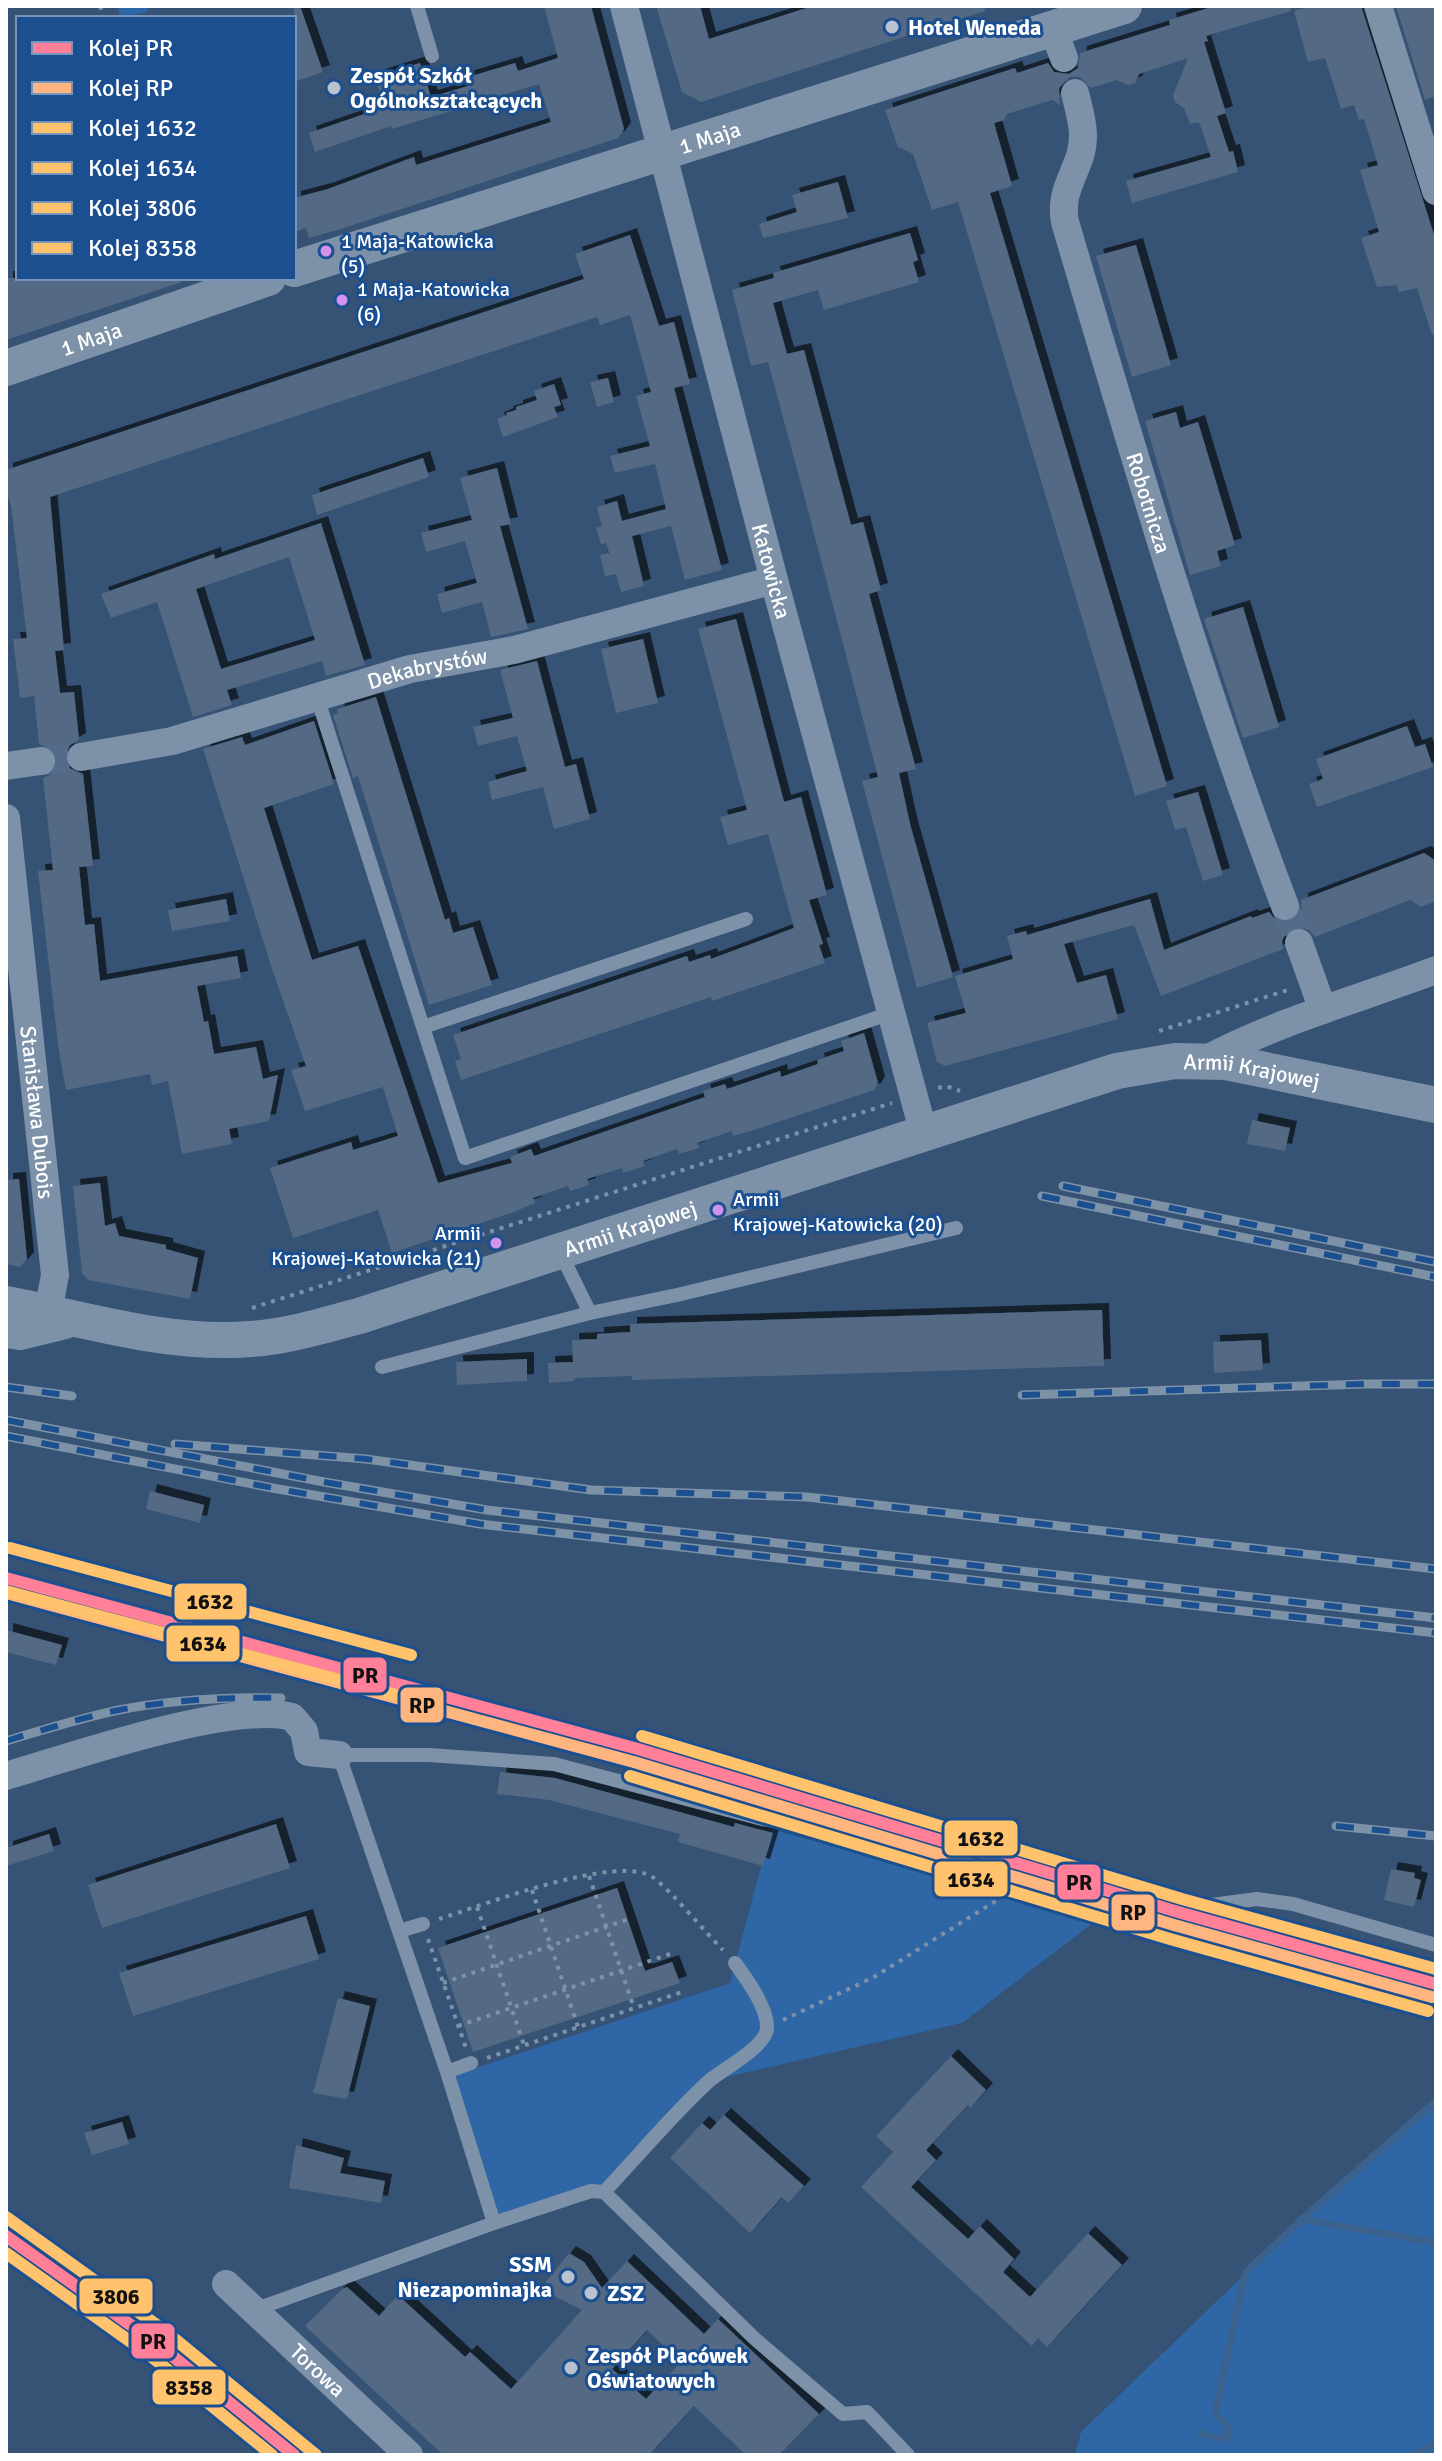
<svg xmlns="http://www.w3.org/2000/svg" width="1442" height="2461" font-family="Signika,sans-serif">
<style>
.green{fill:#2f66a5}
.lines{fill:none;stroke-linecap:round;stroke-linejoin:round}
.stream{stroke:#3b618d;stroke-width:7}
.building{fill:#526984;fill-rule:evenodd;filter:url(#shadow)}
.minor-tunnel{stroke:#546c89;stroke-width:28;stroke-dasharray:28 14;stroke-linecap:butt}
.path{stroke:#7d92a8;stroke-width:4;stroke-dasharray:4 6;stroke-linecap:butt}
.service{stroke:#7d92a8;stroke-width:14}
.minor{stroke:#7d92a8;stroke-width:28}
.tertiary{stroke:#7d92a8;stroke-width:36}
.rail-casing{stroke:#7e92a7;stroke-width:9}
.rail{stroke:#1b4f8f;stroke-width:6;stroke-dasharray:18;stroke-linecap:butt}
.rail-1-casing{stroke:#1b4f8f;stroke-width:18}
.rail-2-casing{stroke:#1b4f8f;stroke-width:18}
.rail-3-casing{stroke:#1b4f8f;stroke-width:18}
.rail-4-casing{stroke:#1b4f8f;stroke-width:18}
.rail-5-casing{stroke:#1b4f8f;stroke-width:18}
.rail-6-casing{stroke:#1b4f8f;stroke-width:18}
.rail-1{stroke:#ff8098;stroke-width:12}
.rail-2{stroke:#ffb580;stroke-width:12}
.rail-3{stroke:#ffc26d;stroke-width:12}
.rail-4{stroke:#ffc26d;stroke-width:12}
.rail-5{stroke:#ffc26d;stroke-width:12}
.rail-6{stroke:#ffc26d;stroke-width:12}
.poi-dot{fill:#b9c2ce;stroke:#1b4f8f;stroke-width:3}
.bus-dot{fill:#d193ec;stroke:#1b4f8f;stroke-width:3}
.labels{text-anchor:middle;stroke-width:6;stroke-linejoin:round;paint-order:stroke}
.bus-label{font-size:20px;fill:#fff;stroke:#1b4f8f;text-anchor:start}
.poi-label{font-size:22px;font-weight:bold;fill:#fff;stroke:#1b4f8f;text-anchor:start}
.street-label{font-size:22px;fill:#fff;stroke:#1b4f8f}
.line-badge{stroke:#1b4f8f;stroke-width:3}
.pale-badge-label{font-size:22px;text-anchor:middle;font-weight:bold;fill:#111}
</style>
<defs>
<filter id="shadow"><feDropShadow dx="7" dy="-7" stdDeviation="0" flood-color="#0009"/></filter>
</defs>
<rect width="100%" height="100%" fill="#365274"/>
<!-- green -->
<path class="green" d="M118 6H147L148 12 120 18Z
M771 1829 1097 1920 962 2023 709 2081 604 2192 494 2223 456 2077 464 2072 730 1983Z
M1436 2101V2455H1075L1081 2432 1302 2219Z"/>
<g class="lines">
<!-- stream -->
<path class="stream" d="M1302 2219 1436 2243
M1200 2433 1216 2438 1228 2437 1227 2426 1218 2416 1216 2410 1243 2281 1247 2271 1302 2219 1436 2101
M1413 2455 1436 2443"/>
</g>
<!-- building -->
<path class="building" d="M294 6H300L323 72 294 82Z
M544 6H591L624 129 618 138 341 229 309 238 306 228 294 232V198L328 189 414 157 416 165 551 122 539 84 392 129 391 126 315 152 309 133 385 107 375 77 420 63 431 97 468 86 465 78 515 63 518 71 558 58Z
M656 6H700L709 39 813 6H984L985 11 701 102 682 92Z
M1215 6H1290L1291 11 1206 36 1208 41 1204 42 1226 113 1217 116 1229 152 1233 151 1238 172 1132 203 1126 181 1211 157 1199 122 1190 124 1184 108 1175 102 1173 95 1188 58 1139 74 1135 83 1128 85 1117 80 1091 88 1080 77H1070L1059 88 1060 105 1052 100 1007 114 1004 120 994 123 1012 186 990 193 1167 786 1135 796 958 202 932 210 913 154 898 147 885 110 1015 68 1017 73 1048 63 1054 72 1069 74 1078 68 1080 53 1170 25 1169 20Z
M1311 6H1361L1436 241V334L1432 335 1417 288 1399 292 1396 285 1377 287 1361 238 1379 232 1360 170 1378 165 1364 119 1359 120 1354 105 1341 109 1325 58 1308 62 1294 11Z
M1396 6H1436V96L1425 100Z
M838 182 848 218 763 238 759 224 797 212 792 195Z
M910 233 918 260 913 262 919 282 824 310 818 290 773 303 787 354 804 350 851 525 863 522 881 590 869 594 916 769 899 773 910 824 953 977 917 988 862 781 878 777 801 484 768 362 751 366 732 290 774 278 773 273Z
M630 235 659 326 674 322 690 384 674 388 722 570 685 580 671 526 632 536 644 586 621 592 616 574 605 576 600 555 609 553 606 543 601 544 596 528 602 526 597 507 617 501 622 521 666 509 655 464 615 473 610 456 650 446 636 396 651 392 630 315 600 325 597 317 50 497 64 650 55 651 60 693 74 692 79 740 70 745 64 759 69 768 83 774 93 866 79 867 85 925 94 924 100 981 237 956 241 978 197 986 204 1022 208 1021 214 1054 256 1047 263 1079 278 1075 269 1121 229 1129 232 1144 182 1154 168 1081 152 1085 150 1074 66 1090 59 1052 38 871 53 870 43 778 52 774 58 759 54 750 39 744 34 696 20 698 13 639 27 638 11 506 6 490V470L584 279 575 254Z
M1136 245 1171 365 1132 377 1096 256Z
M6 278H181L182 282 6 340Z
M608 378 614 402 597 407 590 382Z
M554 384 561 405 554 407 558 417 503 437 497 419 507 415 506 413 516 410V407L537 400 534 391Z
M1176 412 1180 428 1198 422 1235 545 1217 551 1221 566 1190 575 1145 421Z
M423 458 429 477 317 515 312 495Z
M497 468 511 524 500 526 528 629 491 637 482 602 442 613 437 594 477 583 465 541 426 552 421 533 472 520 460 478Z
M321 523 365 665 326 676 322 661 227 690 232 705 193 717 157 602 111 618 101 594 214 554 215 559ZM289 557 315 640 221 669 196 589Z
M1243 607 1279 727 1243 738 1204 619Z
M736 619 784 802 801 797 827 895 809 900 823 944 819 945 825 963 712 1001 711 997 461 1080 455 1061 461 1059 453 1035 687 956 689 962 710 955 711 959 794 928 768 834 728 845 720 817 747 810 698 629Z
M643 639 658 703 616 713 601 649Z
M537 661 565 767 576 764 590 819 554 829 543 787 492 800 488 782 527 771 517 736 478 746 473 727 513 718 500 670Z
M376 697 445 920 449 918 453 933 473 927 492 985 429 1005 358 776 353 778 333 715 338 713 337 709Z
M314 721 334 784 264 808 312 960 358 946 438 1183 512 1163 510 1157 531 1149 534 1156 705 1097 703 1091 725 1084 727 1089 780 1071 781 1077 818 1064 817 1060 844 1051 841 1041 864 1033 878 1083 874 1090 754 1130 733 1136 732 1131 697 1143 699 1148 679 1154 677 1149 643 1161 645 1166 623 1173 622 1168 587 1179 589 1185 570 1191 568 1186 533 1198 535 1203 514 1212 392 1253 378 1210 293 1238 270 1168 351 1142 353 1150 398 1136 383 1087 305 1111 291 1070 306 1066 273 972 203 749 242 737 245 745Z
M1407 726 1415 747 1425 744 1433 767 1317 807 1309 784 1323 779 1316 759Z
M1198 792 1223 875 1203 881 1186 827 1175 830 1166 801Z
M1424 853 1436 861V901L1421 907 1410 900 1315 937 1309 930 1294 927 1286 933 1282 941 1283 949 1161 996 1134 925 1064 944 1077 983 1106 975 1118 1019 945 1066 937 1062 927 1023 966 1013 955 976 1013 959 1007 936 1026 931 1027 935 1150 899 1164 950 1251 916 1252 918 1269 912 1274 918 1281 923 1292 922 1302 910 1301 900Z
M226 899 230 921 172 931 168 910Z
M1252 1120 1290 1128 1285 1151 1247 1144Z
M19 1179 27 1259 20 1267 6 1264V1180Z
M100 1183 105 1226 115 1223 119 1236 166 1245V1249L198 1258 190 1299 88 1280 82 1273 73 1186Z
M1102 1310 1104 1366 632 1380V1376L574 1378V1381L549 1383 548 1363 573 1362 572 1340 597 1339V1334L630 1332V1324Z
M1261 1340 1263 1370 1214 1373 1213 1342Z
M527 1359V1381L457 1385 456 1362Z
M150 1491 204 1505 200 1523 146 1509Z
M6 1630 62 1645 56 1665 6 1652Z
M500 1772 555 1778 734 1827 735 1823 773 1833 763 1866 678 1842 680 1834 549 1800 497 1794Z
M276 1824 290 1868 102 1928 88 1885Z
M49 1834 54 1851 6 1866V1848Z
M1391 1869 1415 1873 1414 1878 1421 1880 1414 1907 1384 1900Z
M617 1888 645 1971 672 1962 680 1983 473 2052 438 1948Z
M306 1916 319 1959 133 2016 119 1973Z
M338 1998 370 2006 347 2099 313 2093Z
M951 2056 986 2090 970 2108 968 2105 926 2150 936 2160 911 2187 968 2239 980 2226 1014 2259 1003 2272 1030 2297 1088 2233 1122 2265 1047 2347 1038 2338 1032 2346 861 2187 893 2152 876 2136Z
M724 2115 804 2186 788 2203 782 2197 750 2233 670 2158 702 2123 710 2130Z
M122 2122 129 2144 92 2155 84 2133Z
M296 2145 344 2158 340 2173 385 2181 381 2203 289 2188Z
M569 2253 584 2262 602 2288 627 2261 704 2334 718 2319 819 2414 779 2455H746L694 2406 649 2455H443L305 2326 342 2289 347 2287 379 2316 398 2295 465 2357 470 2352 511 2389 582 2310 556 2297 545 2283ZM647 2330 681 2362 646 2399 612 2369Z"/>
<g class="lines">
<!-- minor-tunnel -->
<path class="minor-tunnel" d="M41 761 81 757
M1285 906 1299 943"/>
<!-- path -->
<path class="path" d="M100 6 104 18
M1159 1031 1291 989
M938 1088 946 1086 960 1091
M252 1308 892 1103
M589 1876 634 2008
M532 1890 578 2027
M477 1907 524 2045
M439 1919C481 1906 619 1852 654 1878 675 1895 703 1930 723 1950
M428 1939 466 2048
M443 1983 632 1918
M783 2020 874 1977 999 1899
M458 2026 670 1954
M487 2058 685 1991"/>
<!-- service -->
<path class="service" d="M417 6 432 56
M317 697 465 1158 891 1013
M423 1027 746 919
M590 1313 677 1295 956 1228
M382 1367 590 1313 559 1250
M1145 1921 1211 1905 1257 1899 1293 1904 1436 1945
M399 1931 423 1924
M447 2072 471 2063
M604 2192C638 2156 672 2115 709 2081 723 2069 766 2047 767 2028 768 2008 746 1978 735 1963
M494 2223 447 2072 339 1755H429L554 1764 762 1819 826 1830 1436 2005
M254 2310 494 2223 591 2191 604 2192 755 2339 843 2414 867 2412 908 2455"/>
<!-- minor -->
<g class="minor">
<path id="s1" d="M624 6 774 580 924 1134"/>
<path d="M1378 6 1436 191"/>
<path d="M1053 29 1064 58"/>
<path id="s2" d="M1075 93C1080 114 1087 134 1080 156 1072 180 1060 195 1065 222 1133 452 1200 682 1285 906"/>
<path id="s3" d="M81 757 172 741 410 669 514 650 774 580"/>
<path d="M6 766 41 761"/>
<path id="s4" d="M6 818 55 1275 48 1312"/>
<path d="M1299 943 1323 1010"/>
<path d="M1205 1060C1278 1021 1359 999 1436 970"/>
<path d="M6 1776C71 1757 231 1701 292 1717L304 1731 308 1752 339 1755"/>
<path id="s5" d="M226 2284 409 2455"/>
</g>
<!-- tertiary -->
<g class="tertiary">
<path id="s6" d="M294 269 1124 6"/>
<path id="s7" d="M6 368 268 278"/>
<path id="s8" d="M6 1304C85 1319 169 1346 250 1339 287 1337 324 1325 359 1316L1117 1071 1175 1061 1226 1062 1436 1105"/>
<path d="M6 1330 20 1332 65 1321"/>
</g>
<!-- rail casing -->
<g class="rail-casing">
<path id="rail" d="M1063 1186 1436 1262
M1042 1196 1436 1277
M6 1387 72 1396
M1022 1395 1365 1384H1436
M6 1420 324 1482 487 1510 1436 1618
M6 1436 278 1489 480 1524 1436 1633
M175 1444 366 1459 591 1490 807 1497 1436 1569
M6 1741C42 1730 78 1719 114 1711 168 1700 226 1697 281 1698
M1336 1826 1436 1836"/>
</g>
<!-- rail -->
<use href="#rail" class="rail"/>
<!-- rail-1 casing -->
<g class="rail-1-casing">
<path id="rail-1" d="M6 1578 638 1749 1178 1912 1436 1984
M6 2236 160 2346 294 2455"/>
</g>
<!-- rail-2 casing -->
<g class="rail-2-casing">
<path id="rail-2" d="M6 1593 634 1762 1174 1925 1432 1997"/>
</g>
<!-- rail-3 casing -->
<g class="rail-3-casing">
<path id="rail-3" d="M10 1548 411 1655
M642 1736 1182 1899 1436 1969"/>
</g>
<!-- rail-4 casing -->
<g class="rail-4-casing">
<path id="rail-4" d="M6 1591 400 1696
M630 1776 1170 1939 1428 2011"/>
</g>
<!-- rail-5 casing -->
<g class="rail-5-casing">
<path id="rail-5" d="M6 2217 165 2331 316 2455"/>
</g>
<!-- rail-6 casing -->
<g class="rail-6-casing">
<path id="rail-6" d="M6 2253 152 2357 272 2455"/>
</g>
<!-- rail-1 -->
<use href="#rail-1" class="rail-1"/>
<!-- rail-2 -->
<use href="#rail-2" class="rail-2"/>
<!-- rail-3 -->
<use href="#rail-3" class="rail-3"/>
<!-- rail-4 -->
<use href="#rail-4" class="rail-4"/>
<!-- rail-5 -->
<use href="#rail-5" class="rail-5"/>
<!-- rail-6 -->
<use href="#rail-6" class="rail-6"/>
</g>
<!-- markers -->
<g class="poi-dot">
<circle cx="892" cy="27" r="8"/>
<circle cx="334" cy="88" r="8"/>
<circle cx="568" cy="2277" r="8"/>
<circle cx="591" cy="2293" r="8"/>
<circle cx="571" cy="2368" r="8"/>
</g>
<g class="bus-dot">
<circle cx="326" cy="251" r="7"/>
<circle cx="342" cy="300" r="7"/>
<circle cx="718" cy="1210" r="7"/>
<circle cx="496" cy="1243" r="7"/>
</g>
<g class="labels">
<!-- bus labels -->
<g class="bus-label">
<text x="341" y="248">1 Maja-Katowicka<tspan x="341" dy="25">(5)</tspan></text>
<text x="357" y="296">1 Maja-Katowicka<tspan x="357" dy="25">(6)</tspan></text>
<text x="733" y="1206">Armii<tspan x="733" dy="25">Krajowej-Katowicka (20)</tspan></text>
<text x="481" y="1240" text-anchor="end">Armii<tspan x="481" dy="25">Krajowej-Katowicka (21)</tspan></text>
</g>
<!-- poi labels -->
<g class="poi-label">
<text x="908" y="35">Hotel Weneda</text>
<text x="350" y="83">Zespół Szkół<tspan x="350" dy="25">Ogólnokształcących</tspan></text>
<text x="552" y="2272" text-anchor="end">SSM<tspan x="552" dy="25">Niezapominajka</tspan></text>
<text x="607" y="2301">ZSZ</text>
<text x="587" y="2363">Zespół Placówek<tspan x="587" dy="25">Oświatowych</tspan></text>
</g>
<!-- street labels -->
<g class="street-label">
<text dy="8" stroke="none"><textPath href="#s6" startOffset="436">1 Maja</textPath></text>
<text dy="8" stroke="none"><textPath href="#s7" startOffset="90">1 Maja</textPath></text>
<text dy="8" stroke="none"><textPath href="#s2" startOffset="426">Robotnicza</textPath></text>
<text dy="8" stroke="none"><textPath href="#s1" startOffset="584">Katowicka</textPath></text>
<text dy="8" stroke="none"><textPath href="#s3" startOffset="358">Dekabrystów</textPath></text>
<text dy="8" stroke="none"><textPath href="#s8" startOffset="1292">Armii Krajowej</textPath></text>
<text dy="8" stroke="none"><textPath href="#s4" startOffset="296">Stanisława Dubois</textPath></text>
<text dy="8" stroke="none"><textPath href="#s8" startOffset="644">Armii Krajowej</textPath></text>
<text dy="8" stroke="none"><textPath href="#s5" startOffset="126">Torowa</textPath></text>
</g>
</g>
<g class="line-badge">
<rect x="173" y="1582" width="75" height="39" rx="8" fill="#ffc26d"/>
<rect x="165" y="1624" width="76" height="39" rx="8" fill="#ffc26d"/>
<rect x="342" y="1656" width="46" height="38" rx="8" fill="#ff8098"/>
<rect x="399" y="1686" width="46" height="38" rx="8" fill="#ffb580"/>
<rect x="943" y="1819" width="76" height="38" rx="8" fill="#ffc26d"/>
<rect x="933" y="1860" width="76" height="38" rx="8" fill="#ffc26d"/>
<rect x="1056" y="1863" width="46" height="38" rx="8" fill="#ff8098"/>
<rect x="1110" y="1893" width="46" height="39" rx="8" fill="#ffb580"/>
<rect x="78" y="2277" width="76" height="38" rx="8" fill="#ffc26d"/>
<rect x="130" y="2322" width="46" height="38" rx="8" fill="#ff8098"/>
<rect x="151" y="2368" width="76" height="38" rx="8" fill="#ffc26d"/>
</g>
<g class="pale-badge-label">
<text x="210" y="1609">1632</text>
<text x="203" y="1651">1634</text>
<text x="365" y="1683">PR</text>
<text x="422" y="1713">RP</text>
<text x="981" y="1846">1632</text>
<text x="971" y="1887">1634</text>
<text x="1079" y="1890">PR</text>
<text x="1133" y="1920">RP</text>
<text x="116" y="2304">3806</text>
<text x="153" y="2349">PR</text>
<text x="189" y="2395">8358</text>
</g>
<!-- border -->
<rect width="1442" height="2461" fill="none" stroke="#ffffff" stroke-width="16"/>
<!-- legend -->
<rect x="16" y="16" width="280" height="264" fill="#1b4f8f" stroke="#7695bc" stroke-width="2"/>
<rect x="32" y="42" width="40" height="12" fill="#ff8098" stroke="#7695bc" stroke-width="2"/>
<text x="88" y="56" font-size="24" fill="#ffffff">Kolej PR</text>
<rect x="32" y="82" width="40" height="12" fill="#ffb580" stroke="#7695bc" stroke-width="2"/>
<text x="88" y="96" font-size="24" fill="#ffffff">Kolej RP</text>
<rect x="32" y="122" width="40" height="12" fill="#ffc26d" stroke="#7695bc" stroke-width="2"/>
<text x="88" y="136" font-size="24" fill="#ffffff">Kolej 1632</text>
<rect x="32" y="162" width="40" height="12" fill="#ffc26d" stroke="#7695bc" stroke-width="2"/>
<text x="88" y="176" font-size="24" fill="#ffffff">Kolej 1634</text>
<rect x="32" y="202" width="40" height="12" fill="#ffc26d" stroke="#7695bc" stroke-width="2"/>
<text x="88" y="216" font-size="24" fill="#ffffff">Kolej 3806</text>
<rect x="32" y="242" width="40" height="12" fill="#ffc26d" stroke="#7695bc" stroke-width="2"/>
<text x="88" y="256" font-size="24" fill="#ffffff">Kolej 8358</text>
</svg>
